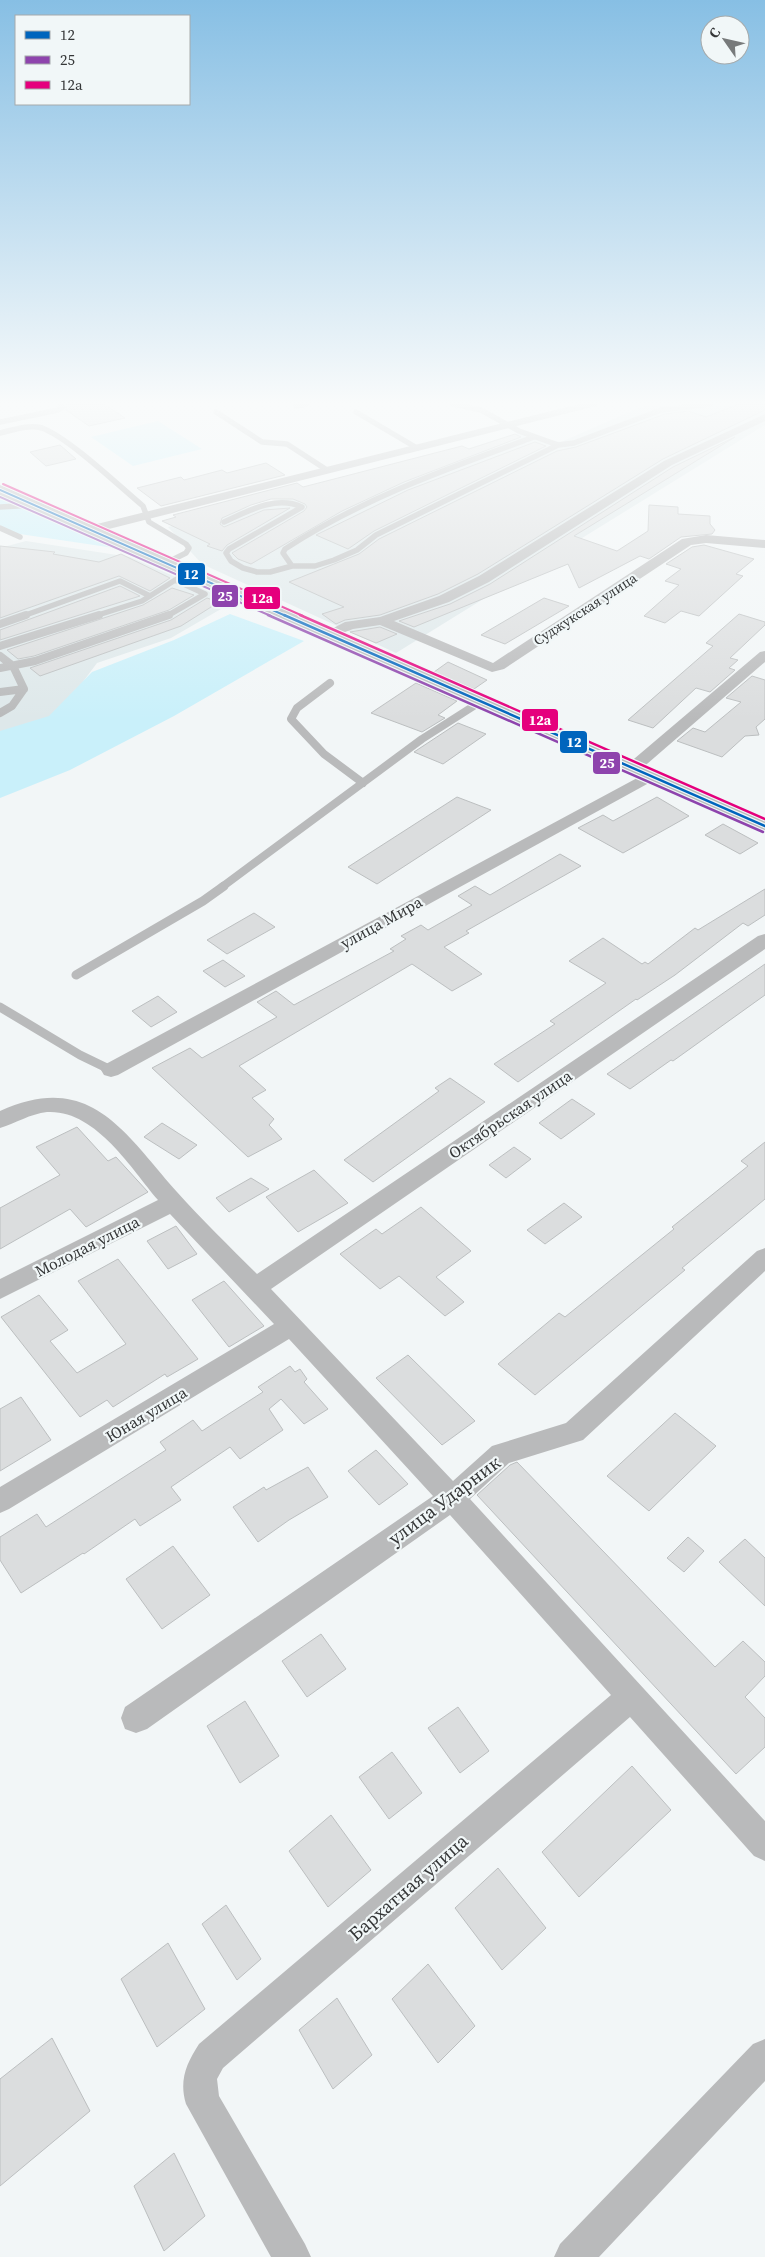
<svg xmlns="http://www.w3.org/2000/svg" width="765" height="2257" font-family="'Source Serif 4',serif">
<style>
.built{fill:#dee8ea}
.green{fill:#c9f0fa}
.building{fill:#dbddde;stroke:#bcbfc0}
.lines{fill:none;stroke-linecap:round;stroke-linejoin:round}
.lane-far2{stroke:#b9babb;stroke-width:5.5}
.lane-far1{stroke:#b9babb;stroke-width:8}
.lane{stroke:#b9babb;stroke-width:9}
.street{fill:#b9babb;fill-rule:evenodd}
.secondary{fill:#b7babb;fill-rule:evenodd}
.bus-1-far1-casing{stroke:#f1f7f8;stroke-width:4}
.bus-1-casing{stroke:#f1f7f8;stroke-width:5}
.bus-2-far1-casing{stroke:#f1f7f8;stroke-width:4}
.bus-2-casing{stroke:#f1f7f8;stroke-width:5}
.bus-3-far1-casing{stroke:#f1f7f8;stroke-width:4}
.bus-3-casing{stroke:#f1f7f8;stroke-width:5}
.bus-1-far1{stroke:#0065bd;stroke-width:2}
.bus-1{stroke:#0065bd;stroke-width:2.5}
.bus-2-far1{stroke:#8e44ad;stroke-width:2}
.bus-2{stroke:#8e44ad;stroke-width:2.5}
.bus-3-far1{stroke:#e5007d;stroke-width:2}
.bus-3{stroke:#e5007d;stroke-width:2.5}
.labels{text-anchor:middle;stroke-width:4.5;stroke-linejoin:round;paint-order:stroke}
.far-street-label{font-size:14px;fill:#353738;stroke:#f1f7f8}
.street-label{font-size:16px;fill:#353738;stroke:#f1f7f8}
.near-street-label{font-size:19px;fill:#353738;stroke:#f1f7f8}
.line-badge{stroke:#f1f7f8;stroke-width:2}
.badge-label{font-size:14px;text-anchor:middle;font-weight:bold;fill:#fff}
</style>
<rect width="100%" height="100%" fill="#f2f6f7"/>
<!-- built -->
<path class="built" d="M661 404H765V425L396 653 202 564 168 527 375 476 519 433 561 442 643 406Z
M26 541 130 557 233 602 171 638 97 663 58 715 0 735V548Z"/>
<!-- green -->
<path class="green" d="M158 421 202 449 133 466 91 437Z
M0 499 121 549 13 533 0 527Z
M230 614 304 641 174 716 70 770 0 798V731L49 716 92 672 174 640Z"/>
<!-- building -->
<path class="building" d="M67 404H104L125 418 89 426 66 410Z
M739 404H765V410L663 459 478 574 438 594 380 615 345 620 336 624 322 614 344 607 289 582 359 554 379 539 557 451 576 447 665 414 688 411 706 417Z
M515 434 521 437 404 482 342 511 251 564 238 559 232 553 304 511 307 507 305 504 293 499H271L251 505 222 518 220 524 224 527 264 510 290 508 227 545 222 551 207 546 210 544 162 521 176 517 173 515 297 483 303 487 462 446 469 449Z
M735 437 574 536 617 551 648 531 649 505 678 507V514L710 516V524L715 530 712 534 681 537 649 559 640 556 579 588 568 564 414 627 399 621 450 604 490 584 673 467Z
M535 442 546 446 374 531 348 549 316 535 408 490Z
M60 445 76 459 46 466 30 452Z
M266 463 285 475 161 506 137 488 181 477 184 480 222 470 227 473Z
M704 545 754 559 736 574 743 576 699 616 681 611 665 623 644 616 679 585 665 581 681 569 666 564 692 547Z
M0 546 55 552 53 554 99 562 121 554 170 578 150 591 119 576 0 618Z
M120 586 140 596 0 640V630Z
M172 588 194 595 169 610 34 656 18 659 7 650 143 605Z
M207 598 219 602 181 626 40 676 30 668 171 620Z
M544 598 569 606 505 644 481 635Z
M739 614 765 622V625L730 658 738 660 729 668 735 670 710 692 696 688 653 728 628 720 713 646 706 643Z
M380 627 397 634 376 643 350 632Z
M448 662 487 680 474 689 434 672Z
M752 676 765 680V719L756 727 759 735 745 736 722 757 677 741 693 728 705 732 741 702 726 698Z
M416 683 457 701 438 715 445 718 422 732 371 713Z
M458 723 486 734 443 764 414 752Z
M457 797 491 810 377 884 348 867Z
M657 797 689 816 623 853 578 828 603 815 613 821Z
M723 824 758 843 740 854 705 835Z
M560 854 581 866 466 931 469 933 444 947 482 974 452 991 412 964 239 1066 266 1090 252 1098 274 1119 269 1125 282 1139 248 1157 152 1068 190 1048 202 1058 277 1017 257 1002 276 991 294 1005 394 951 390 949 406 939 401 936 421 925 428 930 472 905 458 896 475 886 490 895Z
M765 889V915L748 926 743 923 675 975 637 1000 636 999 518 1082 494 1064 555 1024 550 1021 606 983 569 961 603 938 642 964 645 962 648 964 695 928 698 930Z
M254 913 275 927 227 954 207 940Z
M223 960 245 976 225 987 203 971Z
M765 964V995L673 1061 671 1060 630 1089 607 1074Z
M158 996 177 1012 151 1027 132 1011Z
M450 1078 485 1102 373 1182 344 1160 439 1091 435 1088Z
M572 1099 595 1114 561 1139 539 1123Z
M162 1123 197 1145 179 1159 144 1137Z
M77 1127 108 1161 116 1157 148 1192 86 1227 70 1209 0 1249V1208L60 1175 36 1147Z
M765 1142V1199L682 1268 685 1270 535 1395 498 1364 559 1313 565 1317 674 1229 672 1227 748 1166 741 1161Z
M514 1147 531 1159 506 1178 489 1165Z
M314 1170 348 1203 298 1232 266 1197Z
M251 1178 269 1189 229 1212 216 1198Z
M564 1203 582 1217 545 1244 527 1230Z
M421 1207 471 1251 436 1277 464 1302 445 1316 399 1276 380 1289 340 1254 376 1229 382 1234Z
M176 1226 197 1254 168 1269 147 1241Z
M118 1259 198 1359 167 1377 165 1374 113 1407 107 1400 80 1417 1 1317 39 1295 68 1330 50 1341 77 1373 126 1344 78 1281Z
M224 1281 264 1326 229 1347 192 1300Z
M408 1355 475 1421 442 1445 376 1378Z
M290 1366 295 1372 300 1369 307 1379 304 1382 328 1409 304 1424 281 1399 269 1409 283 1430 240 1459 230 1447 171 1487 181 1500 140 1526 135 1519 84 1554 83 1553 21 1593 0 1560V1537L37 1514 46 1527 166 1450 160 1442 193 1420 202 1431 263 1392 258 1387Z
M21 1397 51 1440 0 1471V1409Z
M675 1413 716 1446 649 1511 607 1476Z
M376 1450 408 1484 379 1505 348 1471Z
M517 1462 715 1667 743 1641 765 1662V1676L745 1697 765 1718V1747L736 1774 477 1495 510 1465Z
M308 1467 328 1497 289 1520 258 1542 233 1507 264 1487 266 1490Z
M688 1537 704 1551 684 1572 667 1558Z
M745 1539 765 1558V1606L719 1562Z
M173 1546 210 1595 162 1629 126 1579Z
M321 1634 346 1669 307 1697 282 1661Z
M245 1701 279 1756 240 1783 207 1726Z
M458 1707 489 1751 460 1773 428 1728Z
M392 1752 422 1793 389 1819 359 1777Z
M632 1766 671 1810 579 1897 542 1852Z
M331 1815 371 1870 328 1907 289 1851Z
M498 1868 546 1928 502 1970 455 1908Z
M226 1905 261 1959 237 1980 202 1924Z
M168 1943 205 2009 157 2047 121 1979Z
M428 1964 475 2026 438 2063 392 1999Z
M337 1998 372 2055 333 2089 299 2030Z
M52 2038 90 2111 0 2186V2079Z
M174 2153 205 2216 164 2251 134 2186Z"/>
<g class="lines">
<!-- lane-far2 -->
<path class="lane-far2" d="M453 404 481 410 519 431 558 445
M296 406 306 404
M216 412 262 442 287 444 327 470
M356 412 417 448
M0 422 58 410 63 407 60 404
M0 433C13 430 29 424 42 428 69 438 119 486 143 506L149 522 186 544 189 548 186 553 166 563
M0 507 35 505
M224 522C248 511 276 495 302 507L229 549 226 553 231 561 243 568 257 572H270L292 566H315L334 560 357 550 376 535 558 445 574 443 661 410 710 404
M0 528 20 537
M292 566 283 553 285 549C361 499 449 468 534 437
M23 616 120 581 150 596
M95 616 142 601 180 577
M167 616 205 594 175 580"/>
<!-- lane-far1 -->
<path class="lane-far1" d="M0 624 26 615
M0 646 99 615
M0 656 13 666 24 689 12 706 0 713
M0 668 35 661 169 615
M330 683 297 708 291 719 324 754 363 783
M0 692 24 689
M222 887 422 739 480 702"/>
<!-- lane -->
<path class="lane" d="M76 975 203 901 224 886
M0 1007 80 1055 111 1070"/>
<!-- street -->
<path class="street" d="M579 404H597L596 406 93 533 87 529 89 526Z
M765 414V421L672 465 489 582 449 602 394 621 493 663 682 539 706 535 765 540V548L706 543 691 545 504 669 492 672 380 625 353 629 327 639 320 635 345 622 380 617 439 596 479 576 664 461Z
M765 651V662L640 770H628L626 767 628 764 760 652Z
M652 770 658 772 660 775 658 778 118 1075 111 1077 104 1075 101 1070 104 1065Z
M765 934V949L271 1289 453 1481 492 1446 566 1423 757 1251 765 1248V1271L583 1440 509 1463 470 1499 765 1821V1861L754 1856 630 1717 223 2068 217 2079 219 2096 305 2244 311 2257H271L186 2104C179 2081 186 2064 199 2044L611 1695 450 1515 147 1729 136 1733 125 1729 121 1718 125 1707 433 1496 289 1339 9 1509 0 1513V1487L274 1324 170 1214 0 1299V1279L158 1200C131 1168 95 1109 47 1112 30 1114 16 1123 0 1128V1111C90 1070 124 1132 177 1192 203 1221 230 1247 257 1274L758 936Z
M765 2039V2081L599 2257H554L560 2244 753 2044Z"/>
<!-- secondary -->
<path class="secondary" d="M0 485 765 818V833L385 668 0 496Z"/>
<!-- bus-1-far1 casing -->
<g class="bus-1-far1-casing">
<path id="bus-1-far1" d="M0 490 286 616"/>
</g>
<!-- bus-1 casing -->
<g class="bus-1-casing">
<path id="bus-1" d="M284 615 765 826"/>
</g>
<!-- bus-2-far1 casing -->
<g class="bus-2-far1-casing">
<path id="bus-2-far1" d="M0 497 271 616"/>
</g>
<!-- bus-2 casing -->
<g class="bus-2-casing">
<path id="bus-2" d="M268 615 763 832"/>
</g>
<!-- bus-3-far1 casing -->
<g class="bus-3-far1-casing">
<path id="bus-3-far1" d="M3 484 303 616"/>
</g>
<!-- bus-3 casing -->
<g class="bus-3-casing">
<path id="bus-3" d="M300 615 765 819"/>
</g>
<!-- bus-1-far1 -->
<use href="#bus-1-far1" class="bus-1-far1"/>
<!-- bus-1 -->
<use href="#bus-1" class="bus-1"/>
<!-- bus-2-far1 -->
<use href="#bus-2-far1" class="bus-2-far1"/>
<!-- bus-2 -->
<use href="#bus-2" class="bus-2"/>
<!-- bus-3-far1 -->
<use href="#bus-3-far1" class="bus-3-far1"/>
<!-- bus-3 -->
<use href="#bus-3" class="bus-3"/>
</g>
<!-- sky -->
<linearGradient id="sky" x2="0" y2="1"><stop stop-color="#87bfe4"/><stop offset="0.56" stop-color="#f9fbfb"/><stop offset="1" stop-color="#f9fbfb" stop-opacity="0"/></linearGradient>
<rect width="765" height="720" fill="url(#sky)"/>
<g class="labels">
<!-- far-street labels -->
<g class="far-street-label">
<text transform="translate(585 609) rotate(-33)" y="5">Суджукская улица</text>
</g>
<!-- street labels -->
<g class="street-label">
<text transform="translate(381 922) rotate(-29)" y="6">улица Мира</text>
<text transform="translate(510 1114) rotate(-34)" y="6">Октябрьская улица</text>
<text transform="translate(87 1246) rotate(-27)" y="6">Молодая улица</text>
<text transform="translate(146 1414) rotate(-31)" y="6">Юная улица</text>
</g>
<!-- near-street labels -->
<g class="near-street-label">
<text transform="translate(444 1500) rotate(-37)" y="7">улица Ударник</text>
<text transform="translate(408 1887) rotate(-41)" y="7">Бархатная улица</text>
</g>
</g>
<g class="line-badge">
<rect x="177" y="562" width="29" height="24" rx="5" fill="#0065bd"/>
<rect x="211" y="584" width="28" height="24" rx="5" fill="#8e44ad"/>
<rect x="243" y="586" width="38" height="24" rx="5" fill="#e5007d"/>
<rect x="521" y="708" width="38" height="24" rx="5" fill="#e5007d"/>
<rect x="559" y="730" width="29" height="24" rx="5" fill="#0065bd"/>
<rect x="592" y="751" width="29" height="24" rx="5" fill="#8e44ad"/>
</g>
<g class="badge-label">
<text x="191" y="579">12</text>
<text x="225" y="601">25</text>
<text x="262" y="603">12а</text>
<text x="540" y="725">12а</text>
<text x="574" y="747">12</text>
<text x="607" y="768">25</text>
</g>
<!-- legend -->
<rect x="15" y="15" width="175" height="90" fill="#f1f7f8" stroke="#a6aaab"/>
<rect x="25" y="31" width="25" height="8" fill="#0065bd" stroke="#a6aaab"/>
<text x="60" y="40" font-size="15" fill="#353738">12</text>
<rect x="25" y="56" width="25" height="8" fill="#8e44ad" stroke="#a6aaab"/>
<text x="60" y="65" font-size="15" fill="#353738">25</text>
<rect x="25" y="81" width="25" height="8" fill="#e5007d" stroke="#a6aaab"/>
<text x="60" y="90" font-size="15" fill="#353738">12а</text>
<!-- north arrow -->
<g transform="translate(725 40) rotate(304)"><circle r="24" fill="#f1f7f8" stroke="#a6aaab"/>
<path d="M0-4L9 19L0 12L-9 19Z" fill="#777a7b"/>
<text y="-8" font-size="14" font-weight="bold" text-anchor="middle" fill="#353738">С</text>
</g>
</svg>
